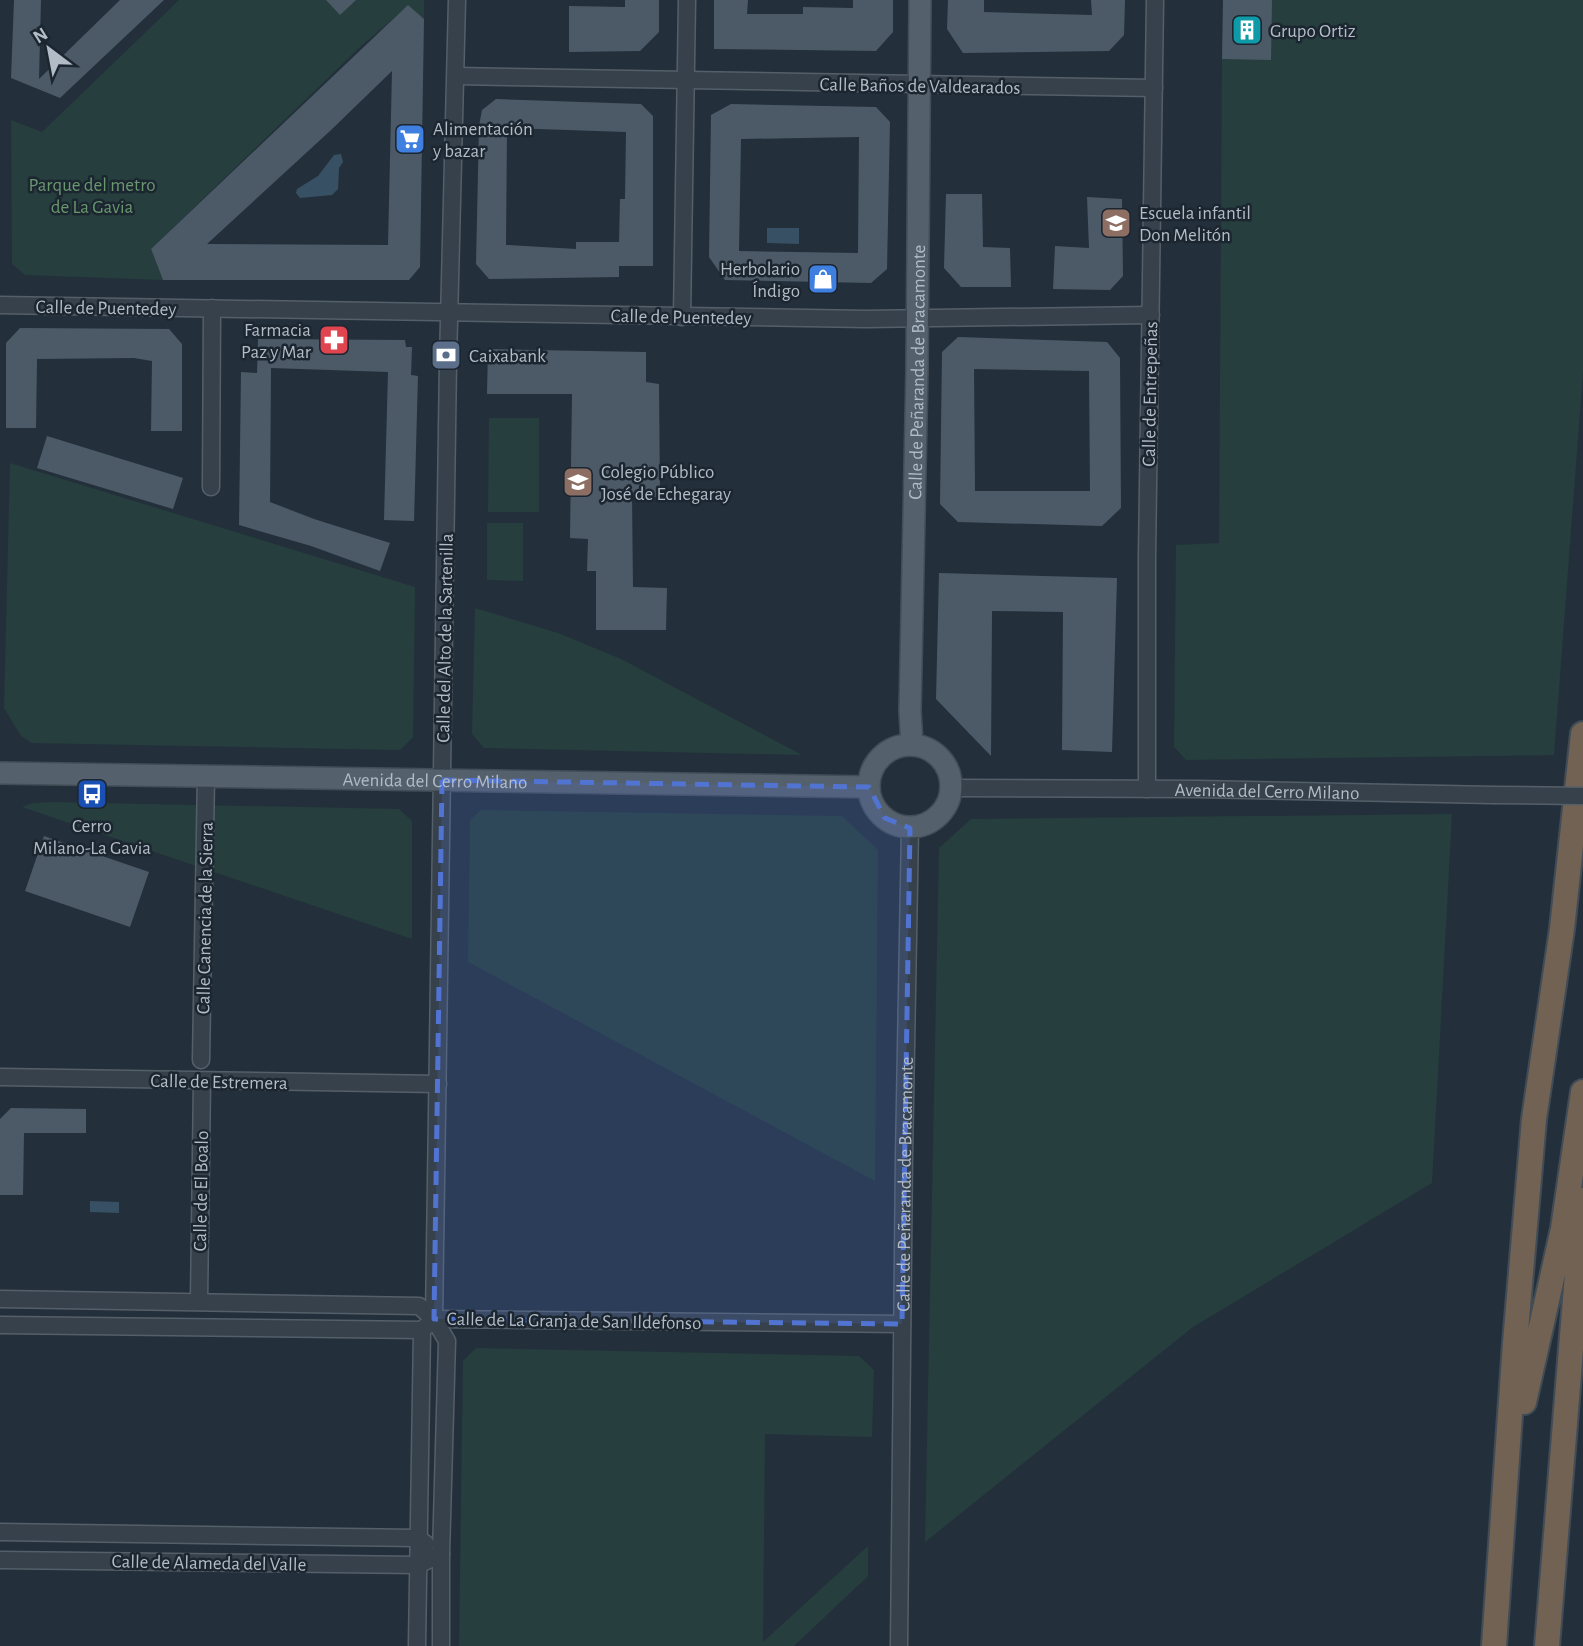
<svg xmlns="http://www.w3.org/2000/svg" width="1583" height="1646" font-family="'Alegreya Sans',sans-serif">
<style>
.green{fill:#263e3d}
.water{fill:#385064}
.building{fill:#4c5a67;fill-rule:evenodd}
.lines{fill:none;stroke-linecap:round;stroke-linejoin:round}
.minor-casing{stroke:#555f69;stroke-width:19}
.major-casing{stroke:#434d57;stroke-width:24}
.highway-casing{stroke:#424c56;stroke-width:28}
.minor{stroke:#36414b;stroke-width:16}
.major{stroke:#54606b;stroke-width:21}
.highway{stroke:#716253;stroke-width:24}
.minor-bridge-casing{stroke:#555f69;stroke-width:19;stroke-linecap:butt}
.minor-bridge{stroke:#36414b;stroke-width:16}
.marked{fill:#5174d2;fill-opacity:0.2;stroke:#5174d2;stroke-width:5;stroke-dasharray:14 9;stroke-linejoin:round}
.labels{text-anchor:middle;stroke-width:5;stroke-linejoin:round;paint-order:stroke}
.poi-label{font-size:19px;fill:#b2bcc7;stroke:#1c2630;text-anchor:start}
.street-label{font-size:19px;fill:#b2bcc7;stroke:#1c2630}
.park-label{font-size:19px;fill:#69976e;stroke:#1c2630}
</style>
<rect width="100%" height="100%" fill="#23303b"/>
<!-- green -->
<path class="green" d="M179 0H424V19L408 6 360 47 151 249 163 280 25 275 12 264 11 120 42 132Z
M1272 0H1583V372L1554 755 1186 760 1174 747 1176 545 1219 543 1222 59Z
M489 418H539V512H488Z
M10 463 415 587 413 737 400 750 32 743 21 736 4 708Z
M487 523H523V581L487 580Z
M475 608 558 633 621 659 802 755 484 748 472 734Z
M49 802 399 809 412 821V939L22 807 33 803Z
M481 810 842 816 878 850 875 1181 468 962 470 820Z
M1452 814 1432 1183 1193 1327 925 1542 939 848 971 819Z
M476 1348 859 1356 874 1370 872 1437 765 1434 763 1642 868 1546V1576L794 1646H459L463 1361Z"/>
<!-- water -->
<path class="water" d="M341 154 343 162 339 168 338 189 332 195 300 198 296 193 297 189 318 176 334 155Z
M767 228H799V244L767 243Z
M90 1201 119 1202V1213L90 1212Z"/>
<!-- building -->
<path class="building" d="M14 0H41L39 79 120 0H164L60 98 11 78Z
M326 0H356L340 15Z
M625 0H659V32L640 51 569 52V6L625 7Z
M714 0H748L747 14H803V7L853 8V0H893V32L876 51 714 49Z
M948 0H984V12L1092 15 1091 0H1125L1124 35 1109 51 963 53 947 29Z
M1223 0H1272L1271 60 1222 59Z
M408 5 424 19 420 267 409 280H163L151 249ZM392 71 388 245 207 244 330 131Z
M496 99 641 104 653 116V266H619V277L489 279 476 264 479 126 482 110ZM507 128 626 132 625 199H620L619 242H576V249L506 245Z
M731 104 876 107 890 122 887 269 871 283 725 280 709 257 711 115ZM859 137 858 253 739 251 741 139Z
M946 194H982L983 247 1010 248 1011 287H961L944 268Z
M1087 197 1122 199 1123 276 1110 290 1053 289 1055 246 1089 248Z
M20 328 169 329 182 344V431H151L152 361 134 358 37 359 36 428H6V343Z
M958 337 1107 342 1120 358 1121 508 1102 526 958 522 940 504 942 352ZM974 369 1089 371 1090 491H975Z
M258 339 405 340 406 347H412L411 375 418 376 414 521 384 520 388 372 271 368 270 502 314 519 390 543 380 571 311 546 239 525 241 372 257 373Z
M488 349 646 352V382L659 384 660 497 632 496 633 587 667 588 666 630H596V571H587L588 539 570 538 572 394H487Z
M47 436 183 478 173 509 37 468Z
M939 573 1117 578 1112 752 1062 750 1063 612 992 611 991 756 936 699Z
M44 836 149 872 130 927 25 891Z
M11 1108 86 1109V1133H24L23 1195H0V1119Z"/>
<g class="lines">
<!-- minor casing -->
<g class="minor-casing">
<g id="minor">
<path d="M456 76 1154 88"/>
<path d="M0 305 866 319 1151 315"/>
<path d="M682 317 687 0"/>
<path d="M211 487 212 308"/>
<path id="s1" d="M950 788 1197 789 1493 795"/>
<path d="M1147 789V556L1155 0"/>
<path d="M201 1060 206 776"/>
<path d="M0 1077 438 1084"/>
<path d="M0 1299 419 1306 434 1319 447 1341 441 1554V1646"/>
<path d="M199 1301 202 1081"/>
<path d="M434 1319 902 1324"/>
<path d="M0 1325 422 1330"/>
<path d="M0 1532 417 1538 426 1544"/>
<path d="M0 1560 418 1565 441 1554"/>
<path d="M417 1646 422 1330 434 1319 448 361 457 0"/>
<path id="s2" d="M899 1646 904 1156 910 828"/>
</g>
</g>
<!-- major casing -->
<g class="major-casing">
<g id="major">
<path id="s3" d="M912 745 910 711 917 369 920 0"/>
<circle cx="910" cy="786" r="41"/>
<path id="s4" d="M1 773 869 787"/>
</g>
</g>
<!-- highway casing -->
<g class="highway-casing">
<path id="highway" d="M1524 1402 1563 1229 1583 1092
M1494 1646 1515 1343 1534 1119 1562 929 1583 734
M1547 1646 1583 1200"/>
</g>
<!-- minor -->
<use href="#minor" class="minor"/>
<!-- major -->
<use href="#major" class="major"/>
<!-- highway -->
<use href="#highway" class="highway"/>
<!-- minor-bridge casing -->
<g class="minor-bridge-casing">
<path id="minor-bridge" d="M1493 795 1583 796"/>
</g>
<!-- minor-bridge -->
<use href="#minor-bridge" class="minor-bridge"/>
</g>
<!-- marked area -->
<path class="marked" d="M442 780 869 787 885 818 910 828 902 1324 434 1319Z"/>
<!-- icons -->
<defs>
<g id="building-square" transform="scale(1.575)"><rect x="-9" y="-9" width="18" height="18" rx="4" fill="#0f9aa8" stroke="#1c2630"/><path d="M-4-6H4V6H1V3H-1V6H-4ZM-2.5-4.3h1.7v1.8h-1.7ZM.8-4.3h1.7v1.8H.8ZM-2.5-1h1.7V.8h-1.7ZM.8-1h1.7V.8H.8Z" fill="#fff"/></g>
<g id="supermarket-square" transform="scale(1.575)"><rect x="-9" y="-9" width="18" height="18" rx="4" fill="#3f7fe0" stroke="#1c2630"/><path d="M-6-5.5h2.5l.6 2H6L4.5 2H-2.5L-4.4-4H-6ZM-1.5 3.2a1.3 1.3 0 1 0 .1 0ZM3 3.2a1.3 1.3 0 1 0 .1 0Z" fill="#fff"/></g>
<g id="school-square" transform="scale(1.575)"><rect x="-9" y="-9" width="18" height="18" rx="4" fill="#8d6e63" stroke="#1c2630"/><path d="M0-5L7-2L0 1L-7-2ZM-4 1L0 2.5L4 1V4Q0 6-4 4Z" fill="#fff"/></g>
<g id="shop-square" transform="scale(1.575)"><rect x="-9" y="-9" width="18" height="18" rx="4" fill="#3f7fe0" stroke="#1c2630"/><path d="M-5-2.5h2.3a2.7 3.5 0 0 1 5.4 0H5L5.5 6h-11ZM-1.5-2.5h3a1.5 2.3 0 0 0-3 0Z" fill="#fff"/></g>
<g id="pharmacy-square" transform="scale(1.575)"><rect x="-9" y="-9" width="18" height="18" rx="4" fill="#e0444e" stroke="#1c2630"/><path d="M-2-6h4v4h4v4h-4v4h-4v-4h-4v-4h4Z" fill="#fff"/></g>
<g id="bank-square" transform="scale(1.575)"><rect x="-9" y="-9" width="18" height="18" rx="4" fill="#5c6f8a" stroke="#1c2630"/><path d="M-6-4H6V4H-6ZM0-2.3a2.3 2.3 0 1 0 0 4.6a2.3 2.3 0 1 0 0-4.6Z" fill="#fff"/></g>
<g id="bus-square" transform="scale(1.575)"><rect x="-9" y="-9" width="18" height="18" rx="4" fill="#1a4fb4" stroke="#1c2630"/><path d="M-5-6H5V4H4V6H2V4H-2V6H-4V4H-5ZM-3.5-4V0h7V-4ZM-3.5 1.2v1.5H-2V1.2ZM2 1.2v1.5H3.5V1.2Z" fill="#fff"/></g>
</defs>
<g fill-rule="evenodd">
<use href="#building-square" x="1247" y="30"/>
<use href="#supermarket-square" x="410" y="139"/>
<use href="#school-square" x="1116" y="223"/>
<use href="#shop-square" x="823" y="279"/>
<use href="#pharmacy-square" x="334" y="340"/>
<use href="#bank-square" x="446" y="355"/>
<use href="#school-square" x="578" y="482"/>
<use href="#bus-square" x="92" y="794"/>
</g>
<g class="labels">
<!-- poi labels -->
<g class="poi-label">
<text x="1270" y="37">Grupo Ortiz</text>
<text x="433" y="135">Alimentación<tspan x="433" dy="22">y bazar</tspan></text>
<text x="1139" y="219">Escuela infantil<tspan x="1139" dy="22">Don Melitón</tspan></text>
<text x="800" y="275" text-anchor="end">Herbolario<tspan x="800" dy="22">Índigo</tspan></text>
<text x="311" y="336" text-anchor="end">Farmacia<tspan x="311" dy="22">Paz y Mar</tspan></text>
<text x="469" y="362">Caixabank</text>
<text x="601" y="478">Colegio Público<tspan x="601" dy="22">José de Echegaray</tspan></text>
<text x="92" y="832" text-anchor="middle">Cerro<tspan x="92" dy="22">Milano-La Gavia</tspan></text>
</g>
<!-- street labels -->
<g class="street-label">
<text transform="translate(920 85) rotate(1)" y="7">Calle Baños de Valdearados</text>
<text transform="translate(106 307) rotate(1)" y="7">Calle de Puentedey</text>
<text transform="translate(681 316) rotate(1)" y="7">Calle de Puentedey</text>
<text dy="7" stroke="none"><textPath href="#s3" startOffset="373">Calle de Peñaranda de Bracamonte</textPath></text>
<text transform="translate(1149 394) rotate(-89)" y="7">Calle de Entrepeñas</text>
<text transform="translate(444 638) rotate(-89)" y="7">Calle del Alto de la Sartenilla</text>
<text dy="7" stroke="none"><textPath href="#s4" startOffset="434">Avenida del Cerro Milano</textPath></text>
<text dy="7" stroke="none"><textPath href="#s1" startOffset="317">Avenida del Cerro Milano</textPath></text>
<text transform="translate(204 918) rotate(-89)" y="7">Calle Canencia de la Sierra</text>
<text transform="translate(219 1081) rotate(1)" y="7">Calle de Estremera</text>
<text dy="7" stroke="none"><textPath href="#s2" startOffset="462">Calle de Peñaranda de Bracamonte</textPath></text>
<text transform="translate(200 1191) rotate(-89)" y="7">Calle de El Boalo</text>
<text transform="translate(574 1320) rotate(1)" y="7">Calle de La Granja de San Ildefonso</text>
<text transform="translate(209 1562) rotate(1)" y="7">Calle de Alameda del Valle</text>
</g>
<!-- park labels -->
<g class="park-label">
<text x="92" y="191">Parque del metro<tspan x="92" dy="22">de La Gavia</tspan></text>
</g>
</g>
<!-- north arrow -->
<g transform="translate(49 49) rotate(328)" stroke="#1c2630" stroke-width="5" paint-order="stroke">
<path d="M0-5L12 26L0 18L-12 26Z" fill="#b2bcc7"/>
<text y="-10" font-size="19" font-weight="bold" text-anchor="middle" fill="#b2bcc7">N</text>
</g>
</svg>
